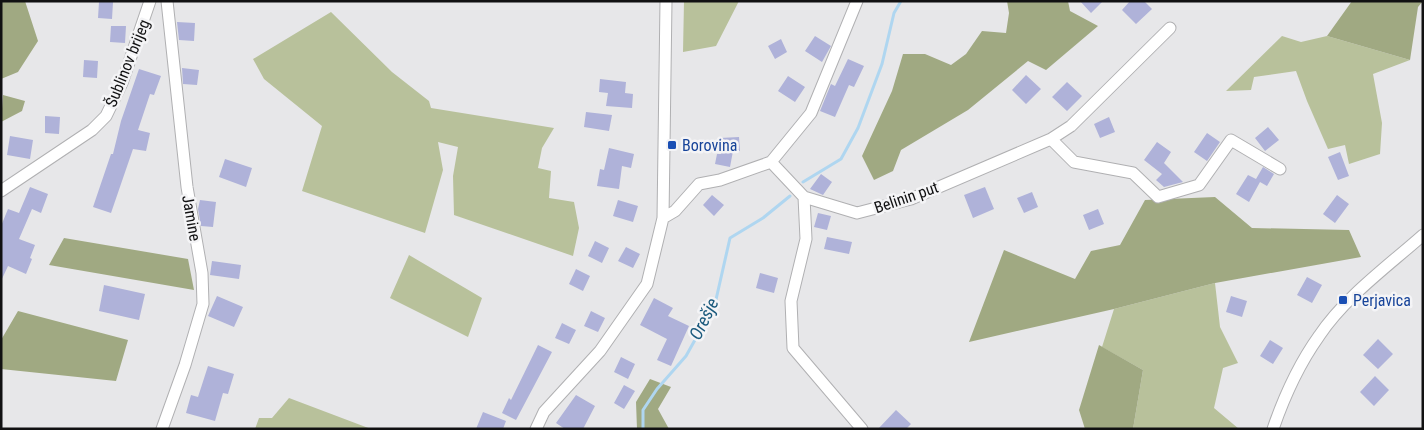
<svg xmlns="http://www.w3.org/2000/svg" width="1424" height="430" font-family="'Roboto Condensed',sans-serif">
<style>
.green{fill:#b8c19b}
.forest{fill:#a0a982}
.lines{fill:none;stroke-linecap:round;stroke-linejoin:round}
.stream{stroke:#afd6f0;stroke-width:3}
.building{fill:#afb2d9}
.minor-casing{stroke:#b0b0b2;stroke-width:13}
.minor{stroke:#fff;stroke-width:11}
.transit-dot{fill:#1a4fb4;stroke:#f4f4f6;stroke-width:2}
.labels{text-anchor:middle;stroke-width:5;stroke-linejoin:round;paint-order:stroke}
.street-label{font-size:16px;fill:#111112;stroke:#f4f4f6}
.transit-label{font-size:16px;fill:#164399;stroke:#f4f4f6;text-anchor:start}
.water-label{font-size:18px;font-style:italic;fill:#1b5a7d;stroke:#f4f4f6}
</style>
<rect width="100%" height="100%" fill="#e7e7e9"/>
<!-- green -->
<path class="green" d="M684 1H739L716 46 683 52Z
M331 12 392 72 429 101 431 108 554 128 542 148 538 168 551 171 549 198 574 202 579 228 573 256 454 215 453 176 458 147 438 142 443 170 425 233 302 191 322 126 264 79 253 59Z
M1282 36 1301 42 1327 36 1410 60 1373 74 1382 123 1380 154 1349 164 1345 145 1328 149 1307 101 1296 71 1254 77 1251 90 1226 91Z
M409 255 482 298 468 337 390 298Z
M1215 283 1220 327 1238 363 1223 368 1214 408 1239 429H1133L1143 370 1102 347 1114 309Z
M289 398 371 429H255L259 418H272Z"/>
<!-- forest -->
<path class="forest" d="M1 1H25L38 41 18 72 1 79Z
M1007 1H1068L1070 11 1098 26 1046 70 1028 61 968 110 901 150 893 171 874 180 862 156 892 91 903 54H925L951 65 966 54 982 31 1006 33 1009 13Z
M1352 1H1423L1418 7 1410 60 1327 36Z
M3 95 25 101 22 111 1 122Z
M1215 197 1252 228 1349 230 1361 257 1215 283 1114 309 969 342 1004 250 1075 279 1091 251 1120 245 1145 200Z
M64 238 188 259 194 290 49 265Z
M18 311 128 340 116 381 1 369V340Z
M1099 345 1143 370 1133 429H1085L1079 410Z
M650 379 671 387 658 409 669 429H637L636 402Z"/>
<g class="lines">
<!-- stream -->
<path class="stream" d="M803 182 841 159 858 128 882 64 894 13 901 1
M643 429V410L657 389 686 356 715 304 730 238 763 218 790 196"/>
</g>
<!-- building -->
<path class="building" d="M1080 1H1103L1091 13Z
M1130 1H1144L1152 9 1136 24 1122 10Z
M99 2H113L112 19 98 18Z
M177 22 195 23 194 41 179 40Z
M111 26H126L125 43 110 42Z
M815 36 831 46 822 62 805 51Z
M781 39 787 52 775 59 768 46Z
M848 59 864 66 854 87 849 85 835 117 820 111 831 84 835 86Z
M84 60 98 61 97 78 83 77Z
M182 68 199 70 197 85 183 84Z
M139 69 161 76 154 95 150 94 138 130 150 133 146 151 133 149 111 213 93 207 111 154H113L121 121Z
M1026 75 1041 89 1026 104 1012 90Z
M788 76 805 87 795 102 778 91Z
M600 79 626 82 625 93 633 94 632 108 606 106 608 93 599 92Z
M1067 82 1082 96 1067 111 1052 97Z
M586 112 612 115 609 131 584 127Z
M45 116 60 117 59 134 45 133Z
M1109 117 1115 132 1100 138 1094 124Z
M1268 127 1279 140 1265 151 1255 138Z
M1207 133 1220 142 1207 161 1194 152Z
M10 136 33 140 30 159 7 155Z
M739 137 740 151H733L730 167 715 164 717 154H721L720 138Z
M1157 142 1171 152 1164 163 1183 182 1164 187 1156 180 1162 174 1144 160Z
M609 148 634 154 631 168 622 166 619 189 597 186 600 169 604 170Z
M1340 152 1349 176 1338 180 1328 157Z
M225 159 252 168 246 187 219 177Z
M1263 167 1274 174 1267 186 1260 182 1249 202 1236 194 1248 175 1256 179Z
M821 174 832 182 823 195 810 189Z
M30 187 48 194 41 213 32 209 19 239 35 245 30 258 32 259 26 274 8 266 1 281V226L8 209 19 213Z
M985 187 994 209 973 218 964 195Z
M1032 192 1038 207 1024 213 1017 198Z
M712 195 724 205 714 216 703 205Z
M1337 195 1349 204 1335 223 1323 214Z
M200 200 216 202 213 227 201 226 198 209Z
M618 200 638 206 633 222 613 216Z
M1098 209 1104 224 1089 230 1083 215Z
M818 213 831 216 827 230 814 227Z
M827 237 852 242 849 254 824 249Z
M595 241 609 248 602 263 588 256Z
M626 247 640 254 633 268 618 261Z
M212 261 241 265 239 279 210 275Z
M576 269 590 276 583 291 569 284Z
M760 273 778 278 774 293 756 288Z
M1307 277 1322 285 1312 303 1297 295Z
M104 285 145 294 139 320 99 311Z
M217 296 243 307 234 327 208 316Z
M1231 296 1247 301 1242 317 1226 312Z
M654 298 673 308 668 316 689 326 671 366 657 360 667 339 640 325Z
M591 311 605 318 598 332 584 326Z
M562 323 576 330 569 344 555 338Z
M1378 339 1393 354 1378 369 1363 355Z
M1270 340 1283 348 1273 364 1260 356Z
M538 345 552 352 516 420 502 413 509 398 511 400Z
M621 357 635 364 628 379 614 372Z
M208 366 234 374 228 394 223 393 215 421 186 413 191 395 198 397Z
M1375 376 1389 390 1374 406 1360 392Z
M624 385 635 391 624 409 614 403Z
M576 395 595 406 583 429H565L556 423Z
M896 410 911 424 906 429H878Z
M483 412 506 421 503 429H476Z"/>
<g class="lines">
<!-- minor casing -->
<g class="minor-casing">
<path id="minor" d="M1051 139 1074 162 1133 173 1158 197 1199 185 1231 140 1280 169
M771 162 804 197 857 213 911 199 1051 139 1071 126 1170 28
M1 191 92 130 106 116 122 83 150 1
M804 197 806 239 791 301 793 348 862 429
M663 218 675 211 699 184 720 180 771 162 811 113 857 1
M162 429 185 365 203 304 202 273 187 187 167 1
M536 429 544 412 600 351 647 284 663 218 666 1
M1273 429C1284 397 1299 364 1319 336 1345 297 1388 266 1423 235"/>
</g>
<!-- minor -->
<use href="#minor" class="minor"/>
</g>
<!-- markers -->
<g class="transit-dot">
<rect x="667" y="140" width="10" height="10" rx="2.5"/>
<rect x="1338" y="295" width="10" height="10" rx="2.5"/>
</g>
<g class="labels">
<!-- street labels -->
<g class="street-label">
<text transform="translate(127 63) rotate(-68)" y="6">Šublinov brijeg</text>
<text transform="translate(906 197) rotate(-19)" y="6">Belinin put</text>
<text transform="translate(192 218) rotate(80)" y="6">Jamine</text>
</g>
<!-- transit labels -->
<g class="transit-label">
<text x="682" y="151">Borovina</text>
<text x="1353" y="306">Perjavica</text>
</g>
<!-- water labels -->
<g class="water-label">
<text transform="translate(704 319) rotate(-64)" y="6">Orešje</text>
</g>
</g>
<!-- border -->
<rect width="1424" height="430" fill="none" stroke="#111112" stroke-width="5"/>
</svg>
